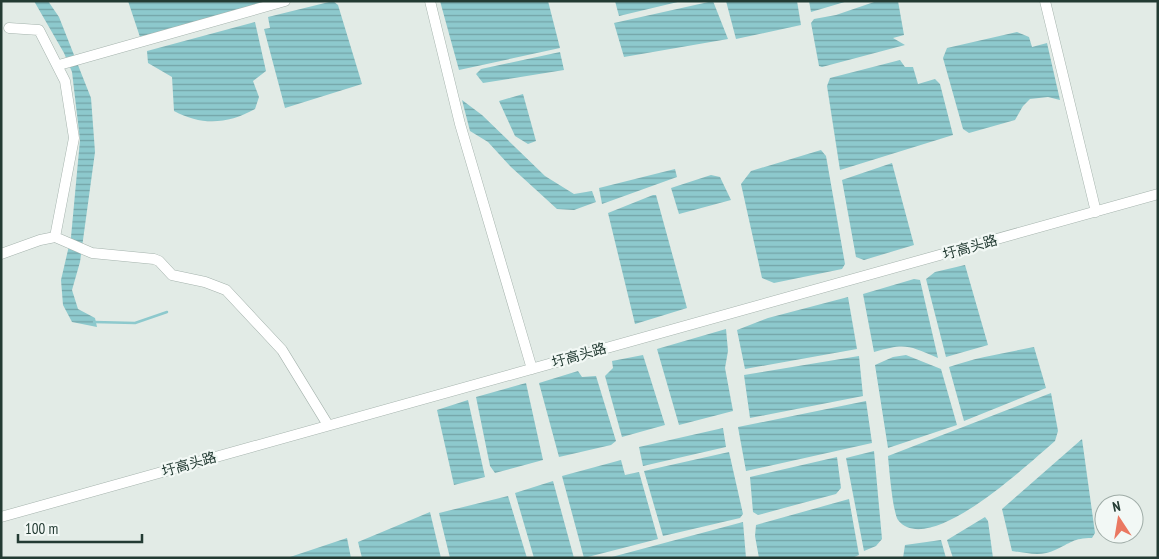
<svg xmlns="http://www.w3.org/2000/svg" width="1159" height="559" font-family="'PT Sans Narrow','Noto Sans SC',sans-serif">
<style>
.water{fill:url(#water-rules)}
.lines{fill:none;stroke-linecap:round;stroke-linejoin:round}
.stream{stroke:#8dc9cd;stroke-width:2.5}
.minor-casing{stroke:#a5b3ad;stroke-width:11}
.minor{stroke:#fff;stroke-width:10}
.labels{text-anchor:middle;stroke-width:4.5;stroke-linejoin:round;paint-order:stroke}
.street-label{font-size:14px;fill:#233b33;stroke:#f2f8f5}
</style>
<defs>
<pattern id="water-rules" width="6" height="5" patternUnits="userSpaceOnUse" patternTransform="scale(1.25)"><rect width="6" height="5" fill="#8dc9cd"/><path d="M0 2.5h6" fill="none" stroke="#73a4a7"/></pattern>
</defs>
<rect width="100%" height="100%" fill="#e2ebe6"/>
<!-- water -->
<path class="water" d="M34 1H48L59 17 91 98 95 152 80 262 72 290 78 309 95 318 97 327 72 322 63 305 61 280 71 237 80 140 72 72 64 53Z
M128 1H272L140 37Z
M333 1 338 5 362 84 285 108 264 29 270 28 268 17Z
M440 1H548L560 48 459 70Z
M615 1H682L619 16Z
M713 1 728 39 624 57 614 23Z
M726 1H797L801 25 736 39Z
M809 1H848L811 12Z
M877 1H898L904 35 893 38 905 45 822 67 819 66 811 23 814 19 836 15Z
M255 22 266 71 253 81 259 97 255 109C228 124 202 126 174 111L172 77 148 63 147 51Z
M1017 32 1029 37 1032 47 1047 43 1060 100 1048 97 1030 99 1023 106 1015 120 969 133 963 129 943 58 947 48Z
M560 52 564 70 483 83 476 74 481 69Z
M900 60 905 67H913L918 84 935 79 940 84 953 135 840 170 827 86 830 78Z
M523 94 536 141 528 144 515 136 499 101Z
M462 100 482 115 545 176 574 194 592 191 596 202 574 210 557 209 511 167 488 142 470 131Z
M821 150 826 156 845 264 842 269 774 283 762 278 741 184 751 171Z
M892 163 914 245 864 260 856 257 842 180Z
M675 169 677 177 602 204 599 188Z
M711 175 720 177 731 200 679 214 671 188Z
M653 195H656L687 308 635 324 608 213Z
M965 265 988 345 946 357 926 279 935 272Z
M914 279 920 280 938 358C908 345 905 343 874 352L863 294Z
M848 297 857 349 745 369 737 330 768 318Z
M726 329 728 351 725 368 733 411 679 425 657 349Z
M1034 347 1046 388 964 421 949 367C977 357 1005 353 1034 347Z
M643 355 665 425 622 437 605 376 613 368 612 361Z
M906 355 941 369 957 425 888 448 875 365 893 357Z
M859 356 863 396 750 418 744 375Z
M578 371 582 377 596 376 616 441 611 445 559 457 539 383Z
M526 383 543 460 495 473 490 466 476 397Z
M1051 393 1058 431 1055 441C1030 462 929 559 898 520 893 513 889 468 888 456Z
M468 400 485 477 454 485 437 410Z
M866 401 872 443 746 471 738 427Z
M723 428 726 447 643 466 639 447Z
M1082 439 1095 533 1092 538C1073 538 1071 543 1055 550 1042 557 1026 553 1012 551L1002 509Z
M874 451 882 539 876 546 864 551 846 458Z
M729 452 743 514 740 518 663 536 644 471Z
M837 457 841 488 836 494 758 515 753 512 750 477Z
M621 460 625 475 639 472 658 539 584 558 562 476Z
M553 481 574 558H534L515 493Z
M508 496 527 558H450L439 513Z
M849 499 859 555 852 558H759L755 536 756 525Z
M430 512 441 558H362L358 542Z
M985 517 988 521 993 558H953L947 540Z
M743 522 746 558H608Z
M347 538 351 558H287Z
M941 540 946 558H903L905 545Z"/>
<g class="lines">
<!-- stream -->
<path class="stream" d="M94 322 135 323 167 312"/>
<!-- minor casing -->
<g class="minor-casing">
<path id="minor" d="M430 1 460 124 532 369
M1045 1 1096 212
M9 28 39 30 65 81 74 138 55 237
M59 65 285 1
M1 254 40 240 55 237 92 253 154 259 159 261 172 275 205 282 226 290 282 350 328 425
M1 517 1158 194"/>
</g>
<!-- minor -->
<use href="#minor" class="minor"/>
</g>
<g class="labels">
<!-- street labels -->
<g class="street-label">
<text transform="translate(970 247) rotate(-16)" y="5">圩高头路</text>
<text transform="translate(579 355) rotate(-16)" y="5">圩高头路</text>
<text transform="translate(189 464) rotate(-16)" y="5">圩高头路</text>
</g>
</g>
<!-- border -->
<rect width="1159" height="559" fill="none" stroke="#233b33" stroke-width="5"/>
<!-- north arrow -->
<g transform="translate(1119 519) rotate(348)"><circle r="24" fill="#f2f8f5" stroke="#9faca7"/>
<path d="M0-4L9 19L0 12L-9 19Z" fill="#ea7861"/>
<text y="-8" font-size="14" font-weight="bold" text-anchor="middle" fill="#233b33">N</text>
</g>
<!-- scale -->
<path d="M18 534v8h124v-8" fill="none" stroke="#233b33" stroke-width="2.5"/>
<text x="25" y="534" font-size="15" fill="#233b33" stroke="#f2f8f5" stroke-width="4" paint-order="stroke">100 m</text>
</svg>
